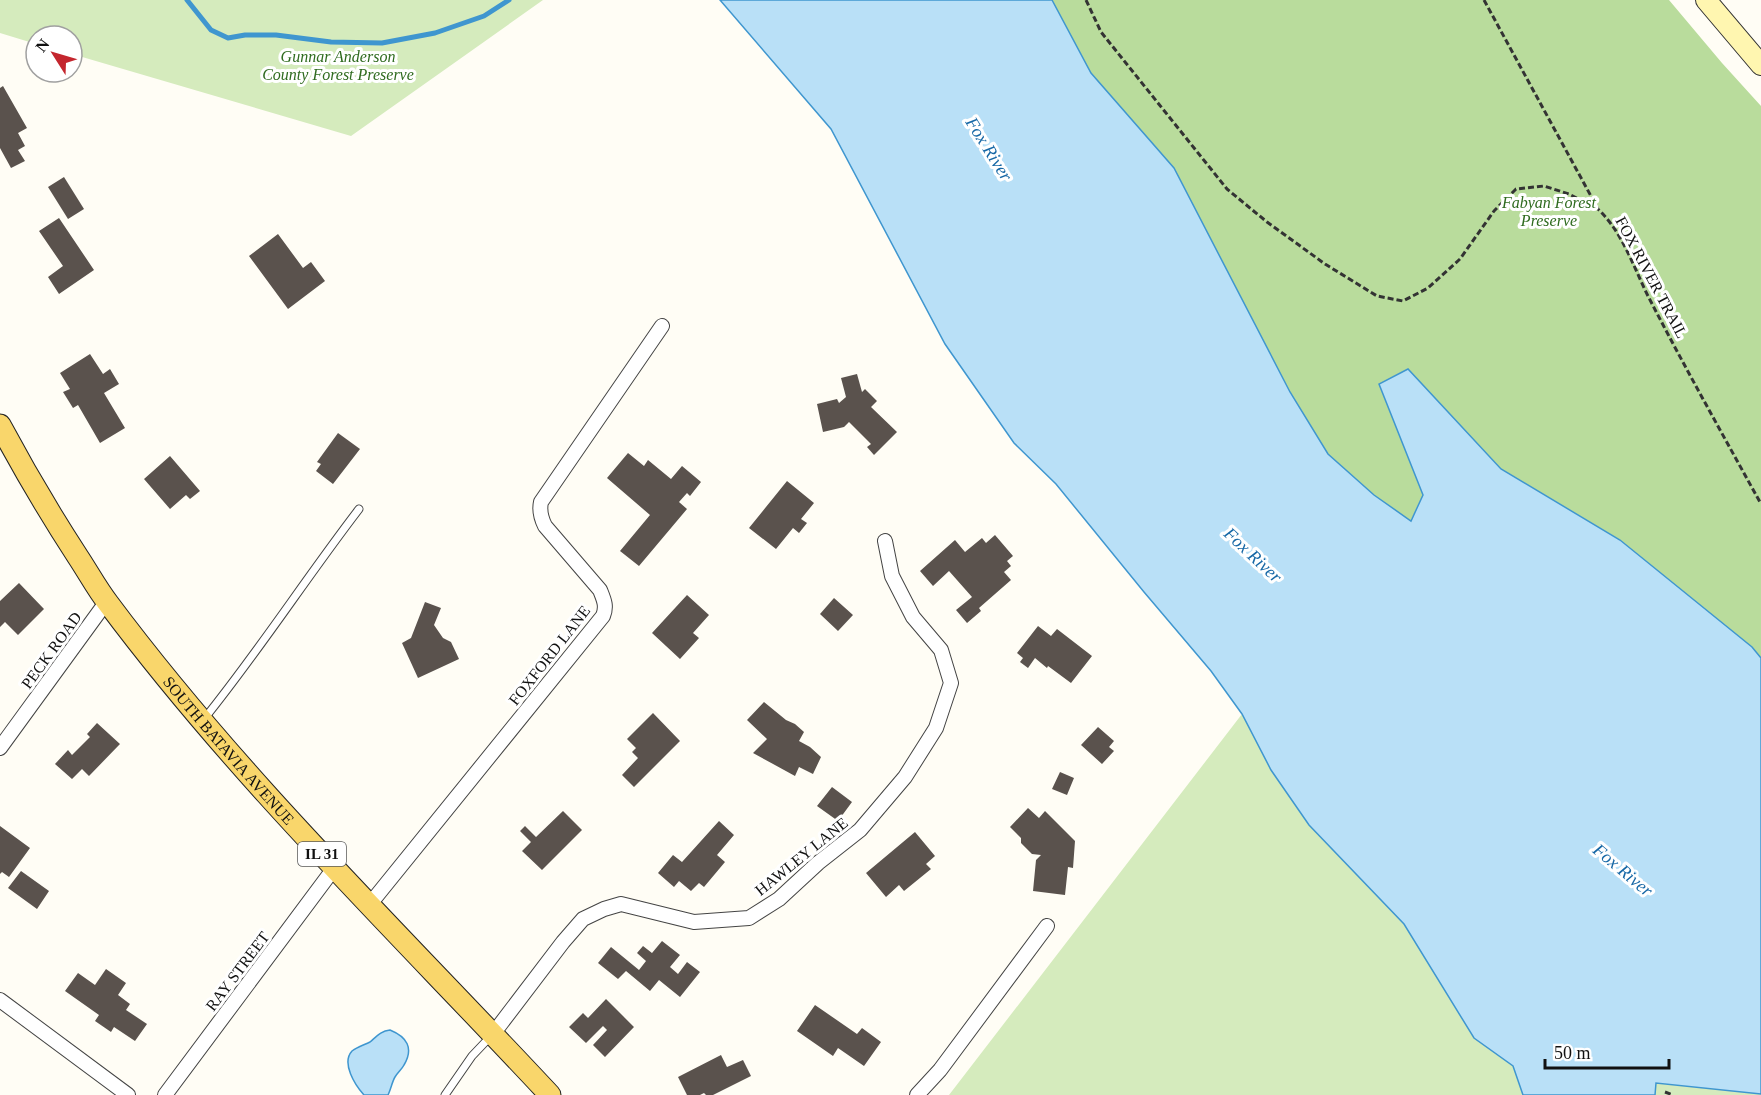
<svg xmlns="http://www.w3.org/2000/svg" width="1761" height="1095" font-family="Georgia,serif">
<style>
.green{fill:#d5ebbd}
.forest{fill:#b9dc9c}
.water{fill:#b9e0f7;stroke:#3f96cf;stroke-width:1.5}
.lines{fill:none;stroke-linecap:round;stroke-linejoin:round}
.stream{stroke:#3f96cf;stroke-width:5}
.building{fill:#5a524d}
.lane-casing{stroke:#444;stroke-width:9}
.street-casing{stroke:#444;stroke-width:16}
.secondary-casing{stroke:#333;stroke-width:22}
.primary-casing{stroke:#222;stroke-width:23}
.path{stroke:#333;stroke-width:3;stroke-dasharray:6 3;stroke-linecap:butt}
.lane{stroke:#fff;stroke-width:7}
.street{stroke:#fff;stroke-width:14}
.secondary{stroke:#fff6b0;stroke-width:20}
.primary{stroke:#f9d66b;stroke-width:21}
.labels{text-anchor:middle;stroke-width:6;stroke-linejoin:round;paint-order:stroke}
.shield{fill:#fff;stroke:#585858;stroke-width:1.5}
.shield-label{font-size:15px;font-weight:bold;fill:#111}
.park-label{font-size:16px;font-style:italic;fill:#2f6b1f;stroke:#fff}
.street-label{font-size:16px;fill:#111;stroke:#fff}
.water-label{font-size:18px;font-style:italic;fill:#1768a6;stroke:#fff}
</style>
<rect width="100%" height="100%" fill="#fffdf5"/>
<!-- green -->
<path class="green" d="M0 0H543L351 136 72 54V36H36V44L0 33Z
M1242 714 1271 770 1309 825 1404 924 1474 1038 1513 1066 1523 1095H949Z
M1655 1083 1761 1094V1095H1655Z"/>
<!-- forest -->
<path class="forest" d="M1052 0H1669L1722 63 1761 106V658L1752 647 1620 540 1501 469 1408 369 1379 384 1423 495 1410 522 1374 495 1328 454 1290 392 1174 168 1091 73Z"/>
<!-- water -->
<path class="water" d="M720 0H1052L1091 73 1174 168 1290 392 1328 454 1374 495 1411 521 1423 495 1379 384 1408 369 1501 469 1620 540 1752 647 1761 658V1094L1656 1083 1655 1095H1523L1513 1066 1474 1038 1404 924 1309 825 1271 770 1242 714 1211 671 1144 592 1056 484 1014 443 945 344 831 129Z
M390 1030C407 1037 414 1048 404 1065 402 1069 398 1072 395 1077 392 1082 391 1089 388 1095H364C355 1085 341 1063 352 1051 357 1047 364 1045 370 1042 377 1036 381 1031 390 1030Z"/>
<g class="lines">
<!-- stream -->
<path class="stream" d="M187 0 211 30 228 38 245 35H276L331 42 382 43 435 33 484 16 509 0"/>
</g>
<!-- building -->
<path class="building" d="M3 86 27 128 18 133 25 146 18 150 25 161 11 168 0 148V88Z
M64 177 84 209 68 219 48 187Z
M59 218 94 270 59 294 48 277 63 266 39 231Z
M278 234 303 268 311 262 325 281 288 309 249 256Z
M90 354 103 374 110 369 119 384 104 393 125 428 100 443 78 405 73 408 63 392 70 389 60 373Z
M857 374 862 392 865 389 877 401 871 407 897 432 874 455 867 447 871 444 849 422 844 427 823 432 817 404 837 399 839 403 846 397 841 378Z
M338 433 360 449 333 484 316 471 321 464 317 462Z
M628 453 644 466 648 460 671 479 682 466 701 482 690 496 687 493 679 502 687 509 639 566 620 551 650 515 607 478Z
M170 456 200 491 190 499 186 495 170 509 144 479Z
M787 481 814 503 801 519 807 523 799 533 793 528 776 549 749 528Z
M995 535 1013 556 1007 561 1011 566 1004 572 1011 580 979 608 981 611 967 623 956 610 972 597 949 571 933 586 920 571 955 540 965 552 982 538 986 543Z
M19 583 44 609 18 635 5 622 0 627V601Z
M687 595 709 615 693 633 699 638 680 659 652 633Z
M834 598 853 615 838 631 820 614Z
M425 602 441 608 434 625 443 638 451 642 459 659 418 678 402 643 411 638Z
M1038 626 1051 636 1057 629 1092 656 1071 683 1048 666 1047 668 1035 658 1028 668 1020 662 1023 658 1017 653Z
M764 702 786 720 795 724 804 732 799 741 810 747 821 757 813 774 799 767 795 776 753 753 767 739 747 720Z
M653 713 680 741 634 787 622 775 638 758 632 752 636 748 627 739Z
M97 723 120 744 89 776 82 769 72 779 55 764 68 750 72 755 90 737 87 734Z
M1098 727 1114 741 1109 747 1114 751 1102 764 1081 745Z
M1060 772 1074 778 1067 795 1052 789Z
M832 787 852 802 838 821 817 806Z
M1028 808 1039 818 1045 811 1075 841 1073 868 1068 867 1065 895 1033 891 1036 860 1041 855 1032 854 1021 843V838L1010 827Z
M563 811 582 830 542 870 522 851 531 842 520 831 525 826 536 837Z
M719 821 734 835 717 855 725 862 704 887 699 883 691 891 679 881 674 887 658 873 673 855 682 862Z
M0 826 30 848 9 877 2 872 0 874Z
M915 832 935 856 926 864 931 869 904 891 899 885 886 897 866 873Z
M21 871 49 891 37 909 8 888Z
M662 941 680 955 670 967 678 974 687 962 700 972 680 997 659 980 650 991 626 971 618 979 598 963 611 947 639 970 646 961 637 953 643 946 652 953Z
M106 969 126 983 118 995 130 1004 126 1010 147 1024 135 1041 114 1027 111 1032 95 1021 99 1015 65 991 78 973 95 985Z
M606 999 634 1027 605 1057 593 1045 607 1030 603 1026 586 1043 569 1027 583 1013 588 1018Z
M815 1005 857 1034 862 1028 881 1042 864 1066 838 1048 833 1056 797 1031Z
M721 1055 727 1067 743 1060 751 1076 713 1095H706L704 1093 700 1095H687L678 1077Z"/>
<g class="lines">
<!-- lane casing -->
<g class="lane-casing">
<path id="lane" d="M204 719C259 651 306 578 359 509
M445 1095 472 1056 491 1036"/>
</g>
<!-- street casing -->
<g class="street-casing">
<path id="street" d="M0 748 107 601
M370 904 603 616C607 606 604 600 600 590L545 526C541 518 539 511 541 502L662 326
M0 1000 128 1095
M493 1034 563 942 583 919 604 909 621 904 694 922 749 918 779 899 818 863 860 830 905 777 936 728 951 683 941 650 913 617 892 576 885 541
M165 1095 335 867
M917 1095 940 1070 1047 926"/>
</g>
<!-- secondary casing -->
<g class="secondary-casing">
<path id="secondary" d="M1706 0 1761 65"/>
</g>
<!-- primary casing -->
<g class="primary-casing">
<g id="primary">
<path id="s1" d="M0 425C24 470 50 514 78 557 88 572 97 589 108 603 240 780 400 934 550 1095"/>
</g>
</g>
<!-- path -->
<path class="path" d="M1086 0 1101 32 1227 189 1267 222 1325 264 1377 296 1403 301 1428 288 1460 259 1494 211 1516 189 1544 186 1569 194 1598 209
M1484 0 1598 209C1623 233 1633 266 1648 296 1684 366 1723 435 1761 504
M1665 1092 1673 1095"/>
<!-- lane -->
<use href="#lane" class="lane"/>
<!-- street -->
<use href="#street" class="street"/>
<!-- secondary -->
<use href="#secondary" class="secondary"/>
<!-- primary -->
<use href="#primary" class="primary"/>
</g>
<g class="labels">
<!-- shield labels -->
<rect class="shield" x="298" y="842" width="48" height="24" rx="4.5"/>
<g class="shield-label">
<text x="322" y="859">IL 31</text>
</g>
<!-- park labels -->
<g class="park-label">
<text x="338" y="62">Gunnar Anderson<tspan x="338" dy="18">County Forest Preserve</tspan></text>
<text x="1549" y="208">Fabyan Forest<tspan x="1549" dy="18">Preserve</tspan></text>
</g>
<!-- street labels -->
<g class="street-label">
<text transform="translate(1652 277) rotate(62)" y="6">FOX RIVER TRAIL</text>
<text transform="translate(51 650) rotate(-54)" y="6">PECK ROAD</text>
<text transform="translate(549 655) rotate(-52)" y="6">FOXFORD LANE</text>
<text dy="6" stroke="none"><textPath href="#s1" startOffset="399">SOUTH BATAVIA AVENUE</textPath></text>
<text transform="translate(801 856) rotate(-39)" y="6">HAWLEY LANE</text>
<text transform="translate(237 971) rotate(-53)" y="6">RAY STREET</text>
</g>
<!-- water labels -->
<g class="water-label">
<text transform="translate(989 149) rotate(58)" y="6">Fox River</text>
<text transform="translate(1253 555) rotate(43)" y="6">Fox River</text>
<text transform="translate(1623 870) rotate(40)" y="6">Fox River</text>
</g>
</g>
<!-- north arrow -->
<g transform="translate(54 54) rotate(307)"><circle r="28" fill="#ffffff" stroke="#a0a0a0" stroke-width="1.5"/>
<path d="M0-4.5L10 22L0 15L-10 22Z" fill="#c4262e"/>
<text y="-9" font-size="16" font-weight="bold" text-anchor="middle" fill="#111111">N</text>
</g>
<!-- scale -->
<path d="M1545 1059v9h124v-9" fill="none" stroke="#111111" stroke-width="3"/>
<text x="1554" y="1059" font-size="18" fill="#111111" stroke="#ffffff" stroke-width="4.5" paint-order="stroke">50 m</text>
</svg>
